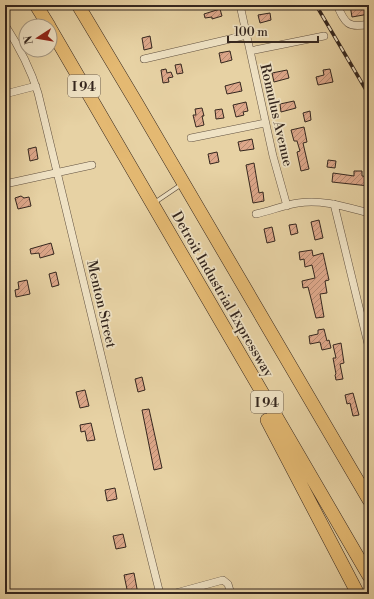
<svg xmlns="http://www.w3.org/2000/svg" width="374" height="599" font-family="'Libre Bodoni',serif">
<style>
.building{fill:url(#building-hatch);stroke:#34261e}
.lines{fill:none;stroke-linecap:round;stroke-linejoin:round}
.lane-casing{stroke:#615140;stroke-width:5}
.street-casing{stroke:#615140;stroke-width:8}
.highway-casing{stroke:#34261e;stroke-width:14}
.lane{stroke:#efe2c4;stroke-width:3.5}
.street{stroke:#efe2c4;stroke-width:7}
.highway{stroke:#e4b972;stroke-width:13}
.rail-casing{stroke:#34261e;stroke-width:3.5}
.rail{stroke:#efe2c4;stroke-width:2;stroke-dasharray:6;stroke-linecap:butt}
.labels{text-anchor:middle;stroke-width:3.5;stroke-linejoin:round;paint-order:stroke}
.shield{fill:#efe2c4;stroke:#6c5e50;stroke-width:1}
.shield-label{font-size:13px;font-weight:bold;fill:#34261e}
.street-label{font-size:14px;fill:#34261e;stroke:#efe2c4}
</style>
<defs>
<pattern id="building-hatch" width="6" height="6" patternUnits="userSpaceOnUse"><rect width="6" height="6" fill="#dda78a"/><path d="M-1 1l2-2M0 6l6-6M5 7l2-2" fill="none" stroke="#b48870"/></pattern>
</defs>
<rect width="100%" height="100%" fill="#e7d2a4"/>
<filter id="stains"><feTurbulence type="fractalNoise" baseFrequency=".005" numOctaves="4"/><feColorMatrix values="0 0 0 0 .2 0 0 0 0 .09 0 0 0 0 .02 0 0 0 .5 -.17"/></filter>
<radialGradient id="worn" r=".72"><stop offset=".6" stop-color="#630" stop-opacity="0"/><stop offset="1" stop-color="#630" stop-opacity=".3"/></radialGradient>
<!-- building -->
<path class="building" d="M350 5H368L369 14 352 17Z
M220 9 222 16 212 19V17L205 18 204 14Z
M270 13 271 20 260 23 258 15Z
M150 36 152 48 144 50 142 38Z
M230 51 232 60 221 63 219 53Z
M181 64 183 73 177 74 175 65Z
M166 69 167 73 171 72 173 77 168 78 169 82 163 83 161 70Z
M330 69 333 82 318 85 316 77 324 75 323 70Z
M287 70 289 78 274 82 272 73Z
M240 82 242 91 227 94 225 86Z
M294 101 296 108 281 112 280 104Z
M246 102 248 111 243 112 244 115 236 117 233 105Z
M202 108 204 116H202L204 125 196 127 193 115H196L195 109Z
M222 109 224 118 216 119 215 110Z
M310 111 311 120 305 122 303 113Z
M304 127 307 142 303 143 309 169 301 171 297 152 300 151 297 141H294L291 130Z
M252 139 254 149 240 151 238 142Z
M36 147 38 159 30 161 28 149Z
M217 152 219 162 210 164 208 154Z
M328 160 336 161 335 168 327 167Z
M254 163 259 193 263 192 264 201 253 203 246 165Z
M354 171H362V176L369 177V186L332 182 333 173 354 176Z
M21 196 24 198 29 197 31 206 18 209 15 198Z
M319 220 323 238 315 240 311 222Z
M296 224 298 233 291 235 289 225Z
M272 227 275 241 267 243 264 229Z
M51 243 54 254 40 258 39 253 31 254 30 249Z
M312 250 313 256 323 253 329 280 325 281 327 293 320 294 324 317 316 318 308 287 303 288 302 281 315 278 312 265 305 267 304 259 300 260 299 252Z
M56 272 59 285 52 287 49 274Z
M27 280 30 294 16 297 15 290 19 289 18 282Z
M324 329 327 341 329 340 331 348 322 350 320 342 310 344 309 336 318 334V330Z
M341 343 344 363 340 364 343 379 336 380 335 375 336 374 333 358H336L333 345Z
M142 377 145 390 138 392 135 379Z
M85 390 89 406 80 408 76 392Z
M353 393 359 415 353 416 350 403 347 404 345 395Z
M149 409 162 468 154 470 142 410Z
M91 423 95 440 87 441 85 431 81 432 80 425Z
M115 488 117 499 107 501 105 490Z
M123 534 126 547 116 549 113 536Z
M134 573 138 594H128L124 575Z"/>
<g class="lines">
<!-- lane casing -->
<g class="lane-casing">
<path id="lane" d="M154 203 182 184"/>
</g>
<!-- street casing -->
<g class="street-casing">
<path id="street" d="M240 5 273 156 287 206
M337 5C345 23 348 29 369 24
M5 25C20 48 30 67 38 93L121 438 160 594
M250 51 324 36
M144 59 247 35
M5 94 36 86
M191 138 265 123
M5 184 92 165
M334 204 369 348
M256 214C270 211 284 205 298 203 322 199 346 207 369 213
M172 594 223 580 228 584 231 594"/>
</g>
<!-- highway casing -->
<g class="highway-casing">
<path id="highway" d="M36 5 49 26
M78 5 136 102 369 500
M50 28 369 576
M267 420 358 594"/>
</g>
<!-- lane -->
<use href="#lane" class="lane"/>
<!-- street -->
<use href="#street" class="street"/>
<!-- highway -->
<use href="#highway" class="highway"/>
<!-- rail casing -->
<g class="rail-casing">
<path id="rail" d="M316 5 369 95"/>
</g>
<!-- rail -->
<use href="#rail" class="rail"/>
</g>
<g class="labels">
<!-- shield labels -->
<g class="shield">
<rect x="68" y="75" width="32" height="22" rx="3"/>
<rect x="251" y="391" width="32" height="22" rx="3"/>
</g>
<g class="shield-label">
<text x="84" y="91">I 94</text>
<text x="267" y="407">I 94</text>
</g>
<!-- street labels -->
<g class="street-label">
<text transform="translate(277 115) rotate(77)" y="5">Romulus Avenue</text>
<text transform="translate(223 294) rotate(60)" y="5">Detroit Industrial Expressway</text>
<text transform="translate(102 304) rotate(77)" y="5">Menton Street</text>
</g>
</g>
<!-- margin -->
<rect width="374" height="599" fill="none" stroke="#e7d2a4" stroke-width="20"/>
<rect x="6" y="6" width="362" height="587" fill="none" stroke="#34261e" stroke-width="2"/>
<rect x="10" y="10" width="354" height="579" fill="none" stroke="#34261e"/>
<!-- north arrow -->
<g transform="translate(38 38) rotate(258)"><circle r="19" fill="#efe2c4" stroke="#a49782"/>
<path d="M0-3L7 15L0 10L-7 15Z" fill="#8f2418"/>
<text y="-6" font-size="11" font-weight="bold" text-anchor="middle" fill="#34261e">N</text>
</g>
<!-- scale -->
<path d="M228 36v6h90v-6" fill="none" stroke="#34261e" stroke-width="2"/>
<text x="234" y="36" font-size="12" fill="#34261e" stroke="#efe2c4" stroke-width="3" paint-order="stroke">100 m</text>
<rect width="100%" height="100%" filter="url(#stains)"/>
<rect width="100%" height="100%" fill="url(#worn)"/>
</svg>
